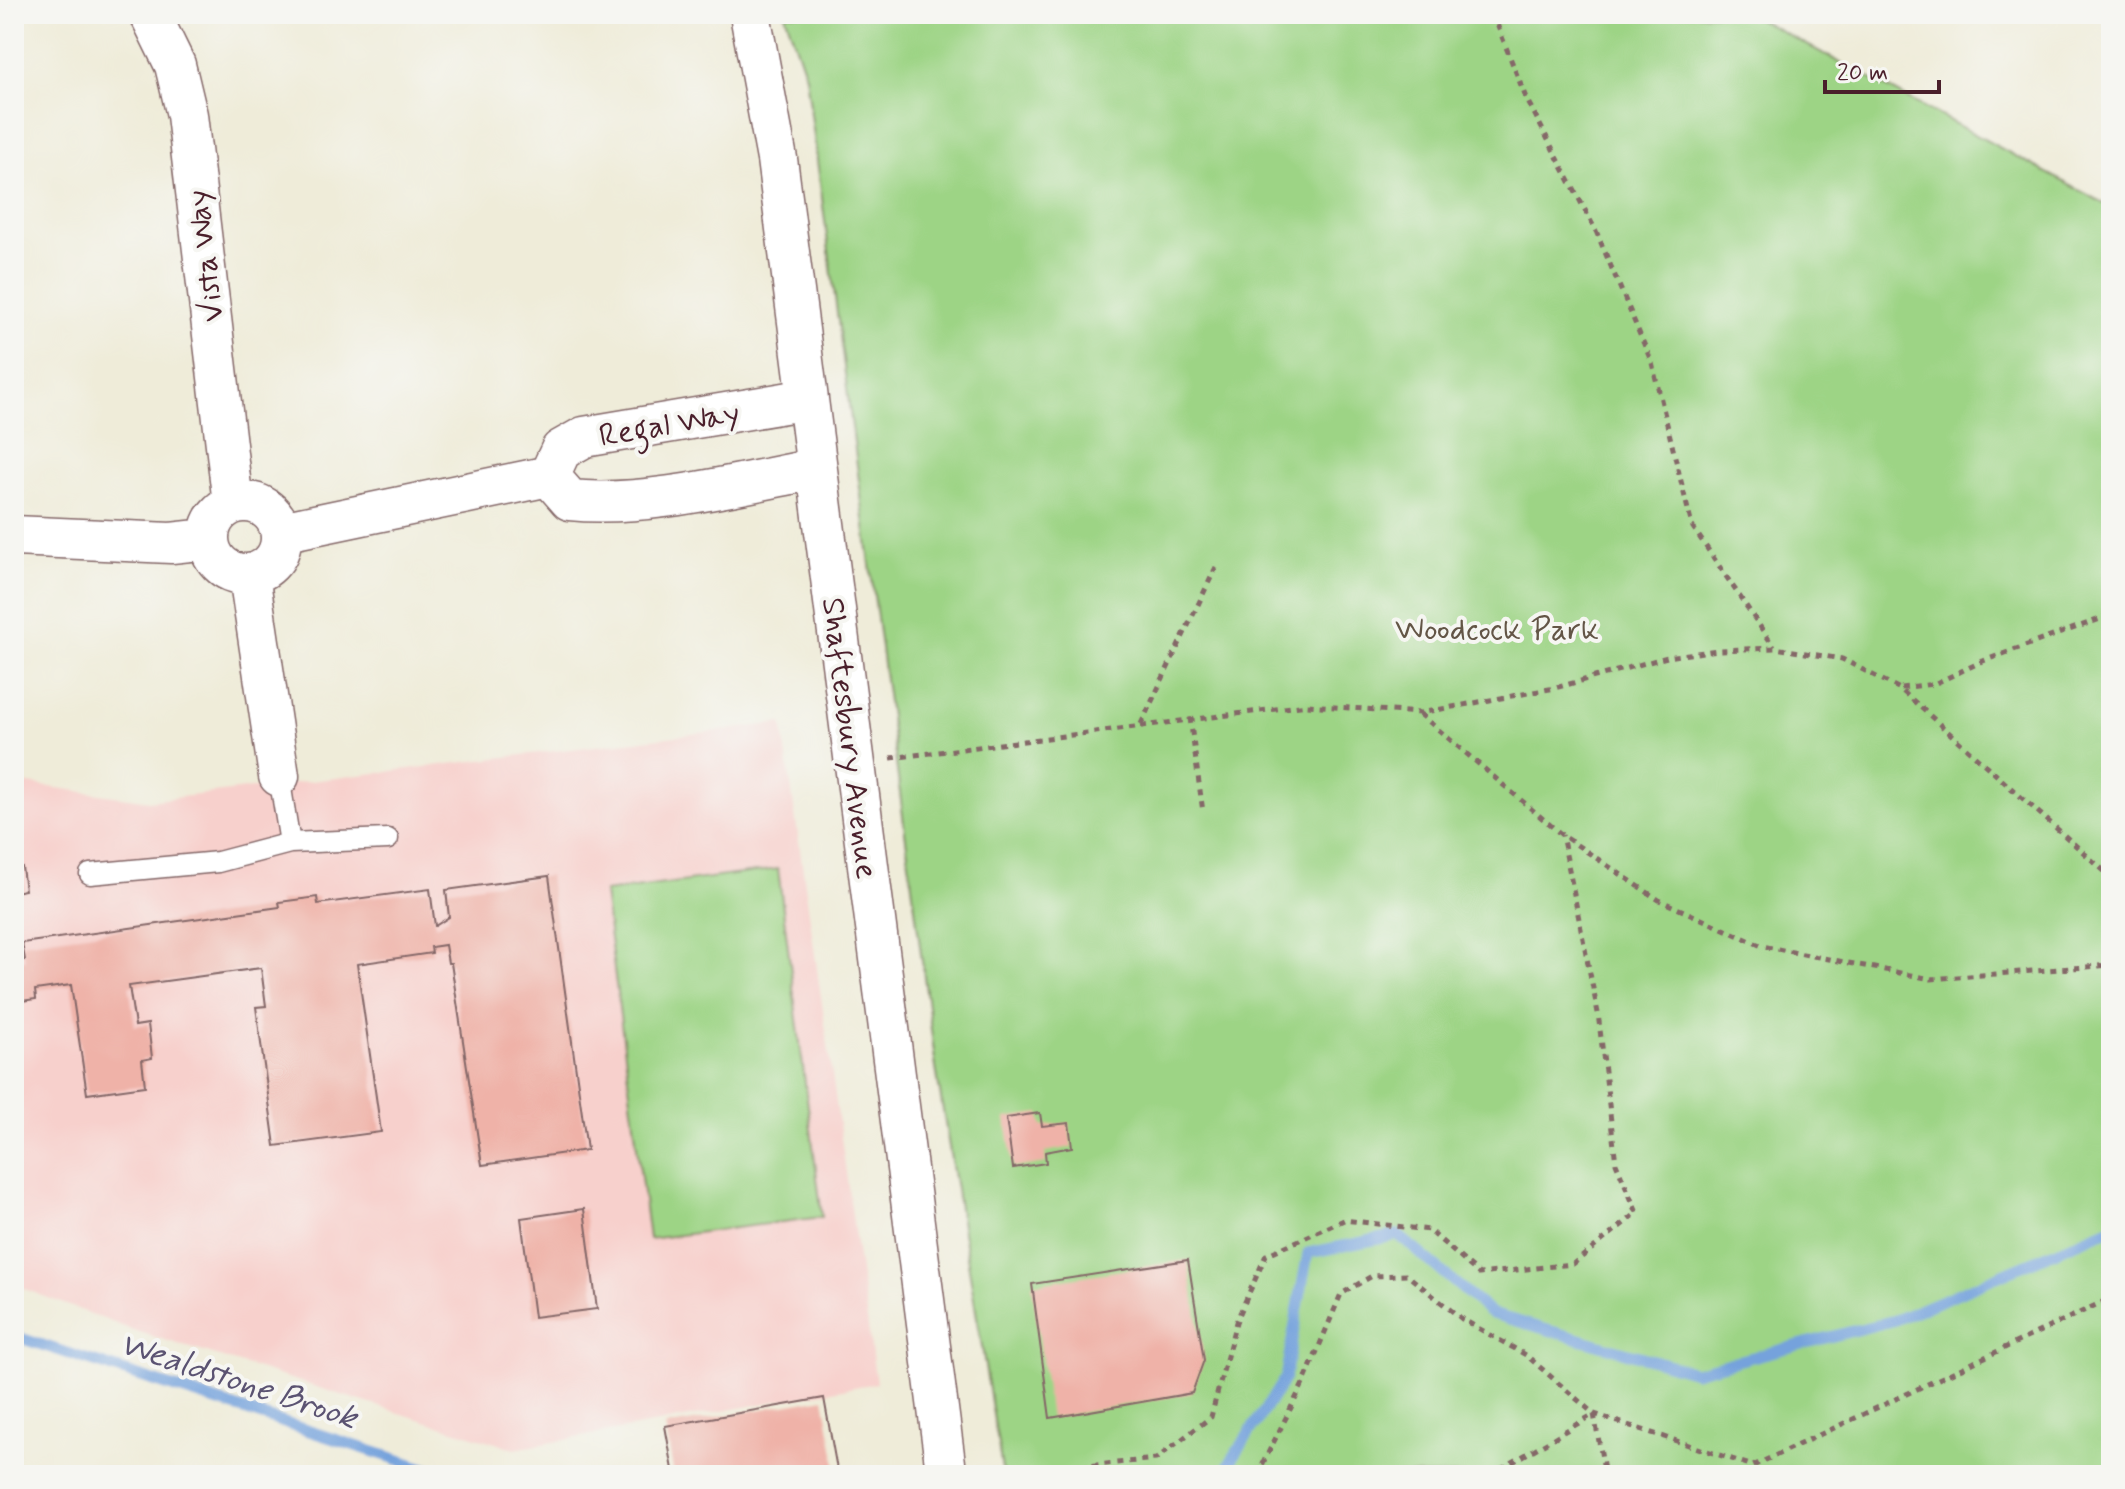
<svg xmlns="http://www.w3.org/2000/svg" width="2125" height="1489" font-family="Mynerve,sans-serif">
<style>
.built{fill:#f7d0cc}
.green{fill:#9dd485;stroke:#747a58;stroke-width:2}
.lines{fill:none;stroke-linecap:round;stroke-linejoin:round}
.stream{stroke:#74a2dc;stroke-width:11}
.building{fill:#efb2a8}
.lane-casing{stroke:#846768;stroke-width:23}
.street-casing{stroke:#846768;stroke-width:43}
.path{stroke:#846768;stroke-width:5;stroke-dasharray:6 6;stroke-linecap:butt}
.lane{stroke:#fff;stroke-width:20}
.street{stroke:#fff;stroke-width:40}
.labels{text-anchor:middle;stroke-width:8;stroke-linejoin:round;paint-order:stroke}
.street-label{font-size:32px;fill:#4a1f2b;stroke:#f6f6f2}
.park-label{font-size:32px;fill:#635546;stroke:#f6f6f2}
.water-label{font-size:34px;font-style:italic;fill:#5b5372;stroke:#f6f6f2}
</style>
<rect width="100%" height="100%" fill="#f6f6f2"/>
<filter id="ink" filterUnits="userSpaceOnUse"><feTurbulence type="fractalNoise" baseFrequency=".0125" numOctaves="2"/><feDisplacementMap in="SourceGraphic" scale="16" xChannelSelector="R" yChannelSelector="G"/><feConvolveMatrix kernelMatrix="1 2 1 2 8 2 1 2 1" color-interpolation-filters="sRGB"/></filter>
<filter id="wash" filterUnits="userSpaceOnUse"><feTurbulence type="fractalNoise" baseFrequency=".006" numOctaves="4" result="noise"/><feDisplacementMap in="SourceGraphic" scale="32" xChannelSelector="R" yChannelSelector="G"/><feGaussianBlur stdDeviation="1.8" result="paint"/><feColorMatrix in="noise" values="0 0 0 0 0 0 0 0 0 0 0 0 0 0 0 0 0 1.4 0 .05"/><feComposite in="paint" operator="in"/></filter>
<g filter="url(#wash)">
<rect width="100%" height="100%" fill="#efecd9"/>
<!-- built -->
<path class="built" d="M782 723 876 1383 515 1449 130 1329 14 1285V782L149 801Z"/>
<!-- green -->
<path class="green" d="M785 14H1749L2111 207V1475H1003L936 1068 806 76Z
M778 869 822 1217 649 1239 604 892Z"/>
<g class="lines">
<!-- stream -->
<path class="stream" d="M14 1336 446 1475
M1222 1475 1285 1378 1308 1253 1398 1235 1492 1314 1695 1372 1895 1320 2111 1228"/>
</g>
<g id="blocks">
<!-- building -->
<path class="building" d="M22 867 25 890 14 892V869Z
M549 876 587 1150 482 1165 451 963H448L445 945 431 947 432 953 357 964 381 1132 275 1146 256 1007 266 1006 261 968 129 986 135 1026 148 1024 152 1058 142 1060 145 1086 87 1094 71 985 35 990 36 999 14 1002V961L25 960 22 943 280 907 279 902 317 897 318 904 430 889 435 926 449 917 446 890Z
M1040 1113 1042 1126 1069 1123 1072 1147 1045 1152 1046 1163 1013 1168 1006 1118Z
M584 1209 597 1309 534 1317 521 1218Z
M1188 1260 1204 1360 1192 1393 1050 1418 1032 1284Z
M824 1398 838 1475H674L665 1426Z"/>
</g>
</g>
<g filter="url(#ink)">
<use href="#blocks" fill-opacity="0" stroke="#846768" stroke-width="2"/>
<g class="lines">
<!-- lane casing -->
<g class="lane-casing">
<path id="lane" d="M290 843 388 839
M90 874 218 862 290 843 279 776"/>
</g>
<!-- street casing -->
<g class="street-casing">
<path id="street" d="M150 14 175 65 187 115 233 504
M750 14 777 159 945 1463
M808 399 584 437 561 450 549 476 570 500C645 508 741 483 816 469
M209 538a36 36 0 1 1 72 0a36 36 0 1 1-72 0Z
M281 532 549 476
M14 536 171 543 208 539
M249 575 279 776"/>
</g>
<!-- path -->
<path class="path" d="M1493 14 1526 98 1596 231 1652 363 1692 526 1774 647
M1901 688 1934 684 1983 661 2111 615
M1420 714 1562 835 1659 900 1762 946 1931 979 2111 965
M1190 718 1203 812
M1141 724 1217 565
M891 758 1307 705 1420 713 1555 688 1667 657 1718 650 1775 648 1842 659 1900 689 2111 877
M997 1475 1156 1459 1211 1417 1236 1322 1266 1255 1344 1220 1429 1230 1479 1274 1573 1264 1637 1213 1616 1163 1598 1013 1562 835
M1257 1475 1305 1380 1341 1294 1372 1276 1407 1275 1462 1319 1526 1355 1594 1414 1753 1466 2111 1298
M1491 1475 1594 1414 1605 1475"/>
<!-- lane -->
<use href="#lane" class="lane"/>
<!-- street -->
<use href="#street" class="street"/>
</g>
</g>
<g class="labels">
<!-- street labels -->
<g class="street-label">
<text transform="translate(204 256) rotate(-97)" y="11">Vista Way</text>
<text transform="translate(669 423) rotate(-10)" y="11">Regal Way</text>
<text transform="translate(851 738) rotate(83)" y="11">Shaftesbury Avenue</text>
</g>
<!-- park labels -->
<g class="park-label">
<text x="1497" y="639">Woodcock Park</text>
</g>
<!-- water labels -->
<g class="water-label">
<text transform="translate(239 1379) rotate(18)" y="12">Wealdstone Brook</text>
</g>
</g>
<!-- margin -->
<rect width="2125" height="1489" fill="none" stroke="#f6f6f2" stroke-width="48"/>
<!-- scale -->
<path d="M1825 80v12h114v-12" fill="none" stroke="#4a1f2b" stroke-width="4"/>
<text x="1837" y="80" font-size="24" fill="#4a1f2b" stroke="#f6f6f2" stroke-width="6" paint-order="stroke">20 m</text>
</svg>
